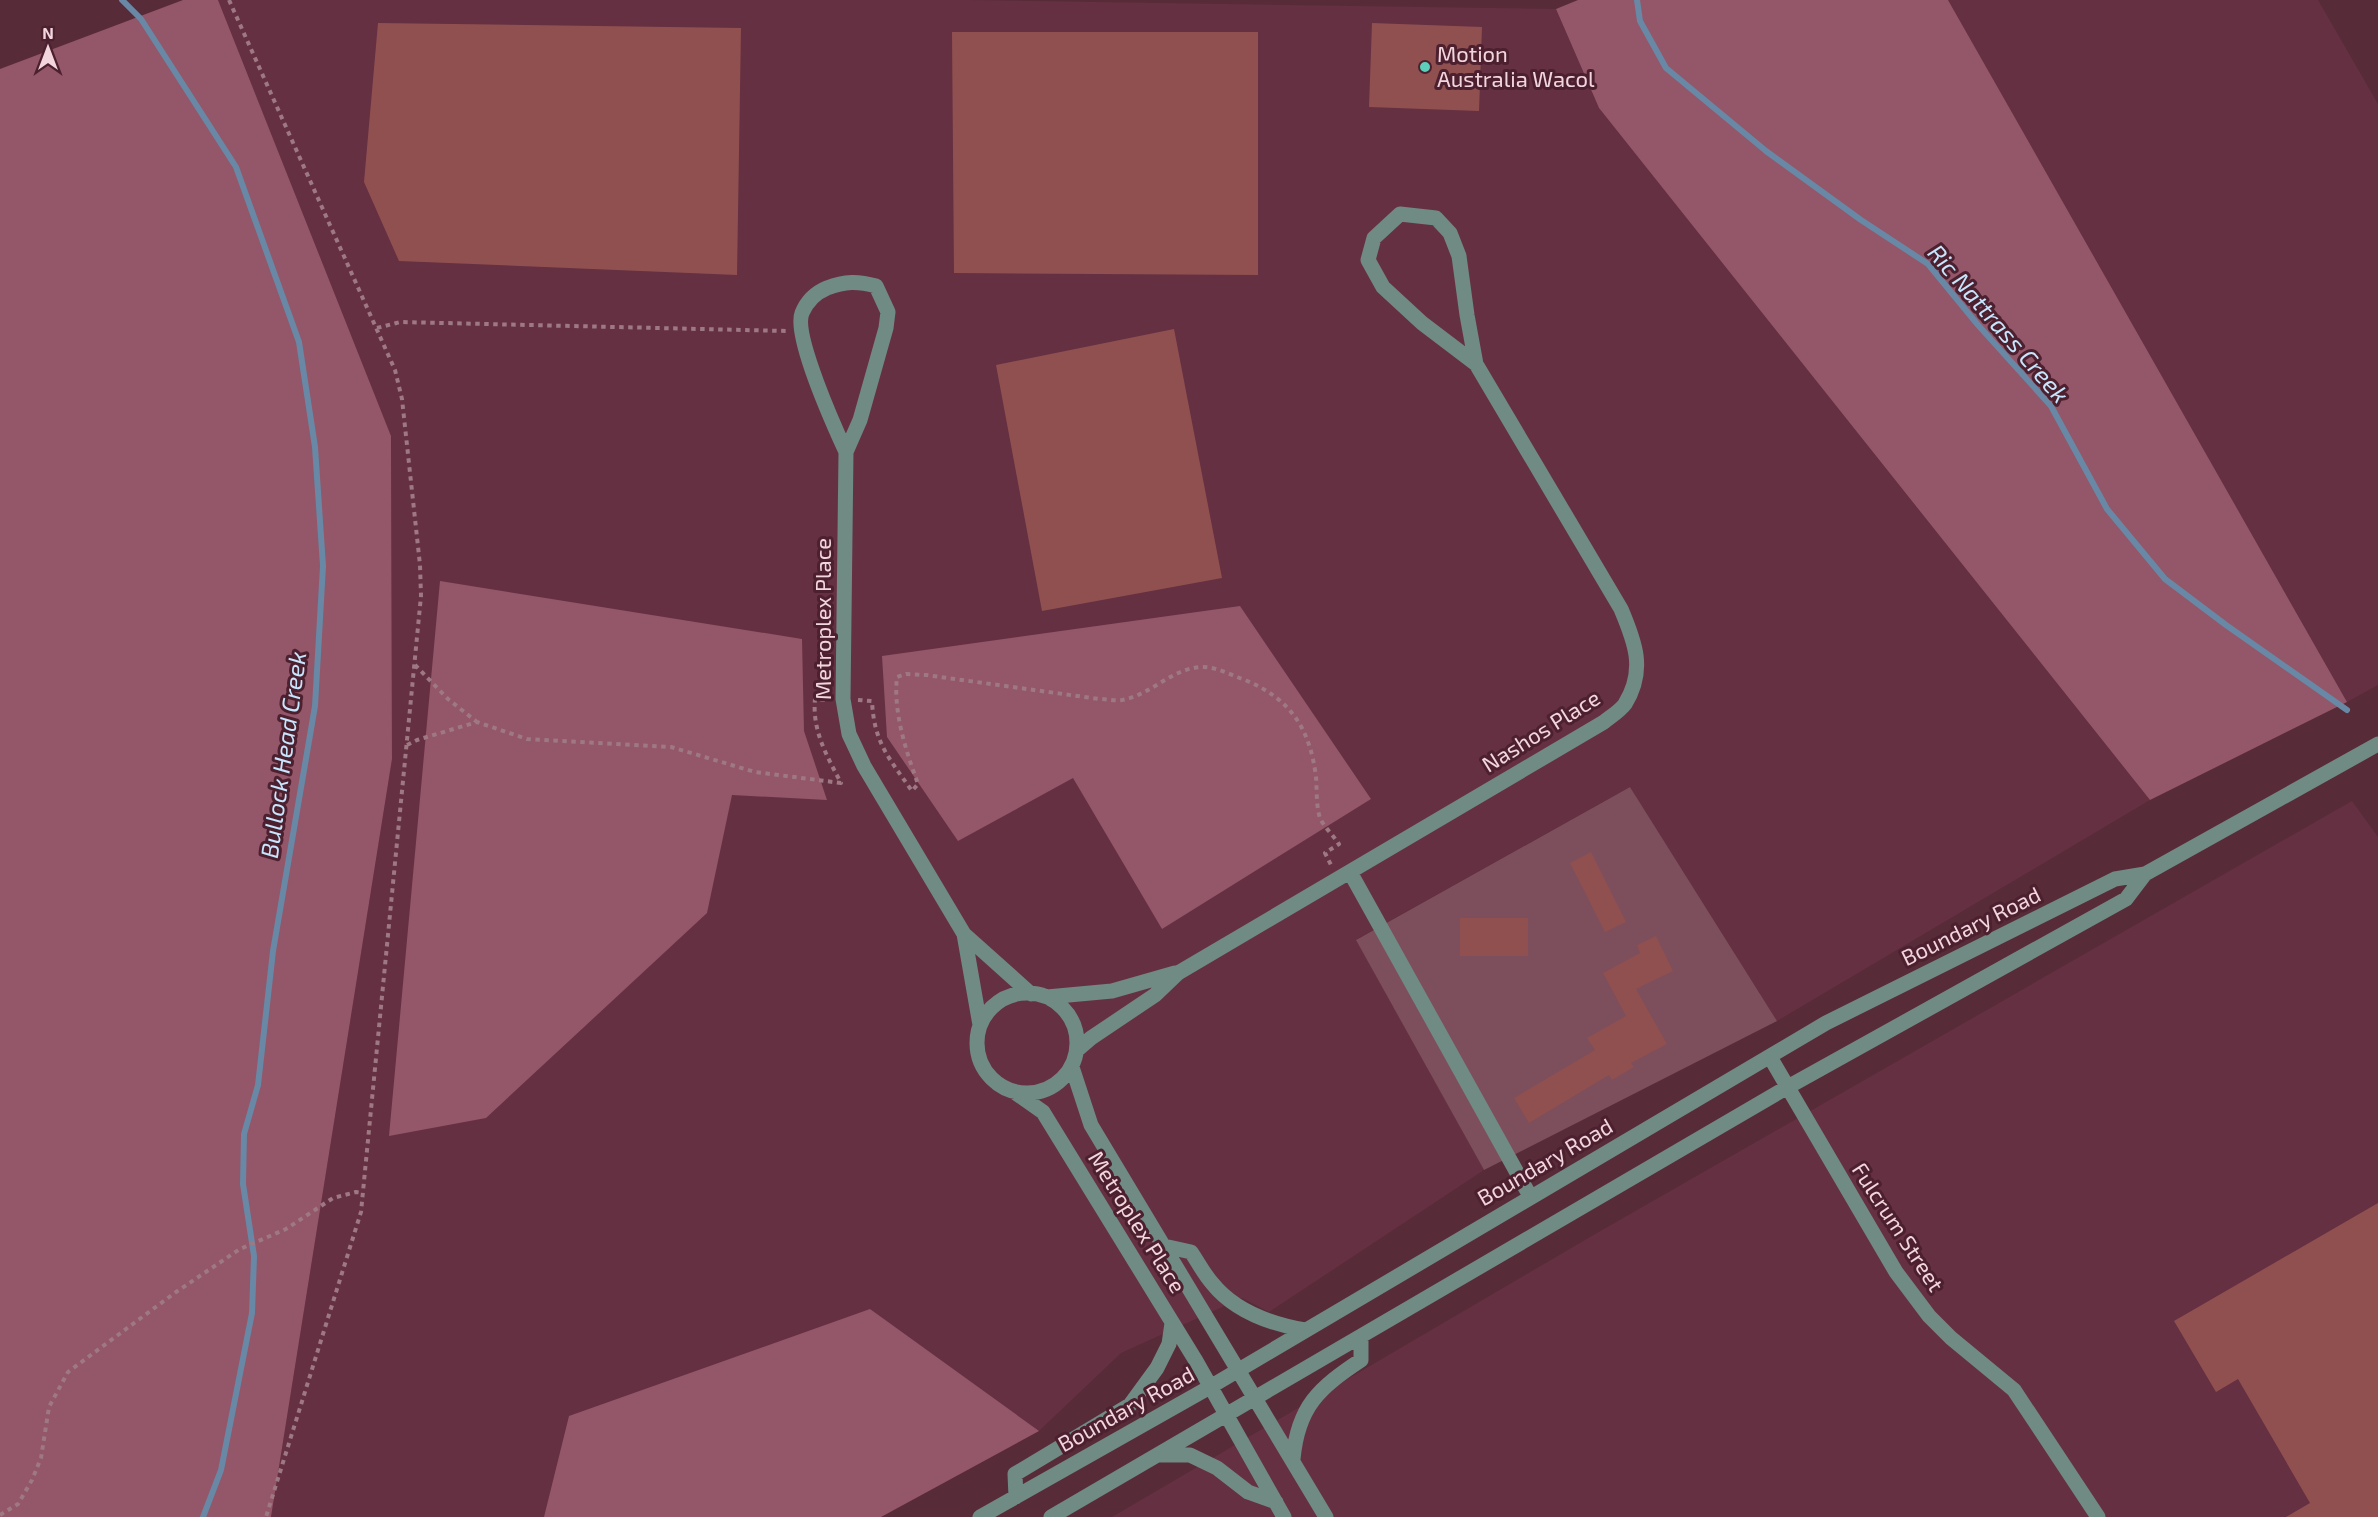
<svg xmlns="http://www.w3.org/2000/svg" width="2378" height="1517" font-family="'Exo 2',sans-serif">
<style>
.built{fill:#653042}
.green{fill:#7d4e5c}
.forest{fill:#945669}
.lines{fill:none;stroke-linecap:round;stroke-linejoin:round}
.stream{stroke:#6888a5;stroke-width:6}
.building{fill:#905050}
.path{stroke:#9e7883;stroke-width:4;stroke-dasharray:4.5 4.5;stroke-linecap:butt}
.minor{stroke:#708a84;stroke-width:15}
.poi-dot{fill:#5cceba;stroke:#4c202f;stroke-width:2}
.labels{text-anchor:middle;stroke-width:6;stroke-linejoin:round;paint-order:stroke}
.poi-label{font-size:22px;fill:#f2d5dd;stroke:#4c202f;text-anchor:start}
.street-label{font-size:22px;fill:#f2d5dd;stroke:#4c202f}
.water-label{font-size:24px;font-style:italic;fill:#c7e6fd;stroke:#4c202f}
</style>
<rect width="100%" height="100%" fill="#582b39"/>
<!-- built -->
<path class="built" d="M218 0H967L1556 9 1599 108 2150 800 1777 1021 1630 787 1357 939 1484 1170 1269 1312 1242 1298 1121 1353 1039 1431 881 1517H271L392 759 391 436Z
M1948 0H2318L2378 104V685L2347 702Z
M2352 801 2378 837V1517H1112L1597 1233Z"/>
<!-- green -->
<path class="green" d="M1630 787 1777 1021 1484 1170 1356 940Z"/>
<!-- forest -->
<path class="forest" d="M183 0H218L391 436 392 759 271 1517H0V69Z
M1578 0H1948L2347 702 2150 800 1599 108 1556 9Z
M440 581 802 639 804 731 827 800 732 795 707 913 486 1118 389 1136Z
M1240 606 1371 799 1162 929 1073 778 958 841 887 737 882 656Z
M870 1309 1039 1431 881 1517H544L569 1416Z"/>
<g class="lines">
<!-- stream -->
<path class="stream" d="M122 0 141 19 236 167 299 342 315 447 323 566 315 706 273 951 258 1085 244 1134 243 1184 254 1256 252 1313 221 1470 203 1517
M1637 0 1640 21 1666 68 1766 151 1861 220 1928 264 1978 325 2051 406 2107 509 2165 579 2226 625 2347 710"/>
</g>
<!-- building -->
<path class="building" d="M378 23 741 28 737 275 399 261 364 182Z
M1372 23 1482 27 1479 111 1369 107Z
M952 32H1258V275L954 273Z
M1174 329 1222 578 1042 611 996 365Z
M1591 852 1626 922 1605 932 1570 863Z
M1460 918H1528V956H1460Z
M1656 936 1673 971 1636 989 1667 1044 1631 1063 1634 1067 1612 1080 1609 1075 1529 1123 1514 1098 1595 1050 1587 1038 1626 1016 1603 973 1640 953 1637 945Z
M2378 1203V1517H2286L2310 1503 2238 1379 2216 1392 2174 1321Z"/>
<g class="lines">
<!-- path -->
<path class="path" d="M229 0 395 370 402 399 420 565 421 596 361 1212 266 1517
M377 328 400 322 787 331
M415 665 448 699 477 722
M858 700 872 701C874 743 889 758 912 791L918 784C906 751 893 712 897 677L906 674 926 675 1099 699C1107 699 1115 701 1122 700 1151 695 1172 668 1202 667 1217 667 1231 675 1245 680 1291 699 1310 729 1316 777 1317 790 1316 806 1320 818 1324 827 1334 836 1339 844L1325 853 1331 865
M407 745 417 740 477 722 527 739 671 747 755 772 841 783C827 756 812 731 815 699L827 700
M0 1515 18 1504 32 1480 41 1458 49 1407 68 1372 176 1292 240 1249 286 1229 333 1198 356 1192 363 1193"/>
<!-- minor -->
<path class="minor" d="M846 452C835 428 793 335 802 313 807 301 815 293 827 288 845 281 858 281 876 286L888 312 886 328 860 420 846 452 843 699 849 734 864 766 964 934 1031 994
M1350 872 1530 1196
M964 934 980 1025
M977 1043a50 50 0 1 1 100 0a50 50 0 1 1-100 0Z
M1047 997 1112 991 1175 973
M1077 1050 1091 1038 1155 995 1178 973 1604 722C1610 717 1620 711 1625 704 1646 670 1635 642 1621 609L1476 364 1467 315 1459 256 1450 233 1436 218 1400 214 1374 238 1368 260 1383 287 1422 323 1476 364
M1770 1057 1896 1272 1929 1316 1951 1338 2014 1390 2098 1517
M1072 1067 1091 1125 1326 1517
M1013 1091 1043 1112 1196 1361 1284 1517
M1164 1246 1191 1252C1198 1262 1204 1274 1212 1283 1235 1312 1271 1324 1305 1330
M1160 1455H1190L1217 1468 1248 1492 1276 1502
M1293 1459C1298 1406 1319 1388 1361 1360V1336
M1016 1497 1015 1474 1130 1405 1157 1368 1169 1344 1172 1323
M980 1517 1210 1387 1826 1023 2115 879 2145 874 2378 744
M1051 1517 1786 1088 2126 899 2145 874"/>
</g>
<!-- markers -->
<circle class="poi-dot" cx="1425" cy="67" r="6"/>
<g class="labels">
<!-- poi labels -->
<g class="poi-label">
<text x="1437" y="62">Motion<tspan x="1437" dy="25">Australia Wacol</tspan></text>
</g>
<!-- street labels -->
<g class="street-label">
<text transform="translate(823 619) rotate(-90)" y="8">Metroplex Place</text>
<text transform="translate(1541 731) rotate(-32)" y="8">Nashos Place</text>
<text transform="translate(1971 926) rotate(-26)" y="8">Boundary Road</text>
<text transform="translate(1545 1162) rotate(-30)" y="8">Boundary Road</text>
<text transform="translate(1137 1222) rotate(58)" y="8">Metroplex Place</text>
<text transform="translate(1898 1227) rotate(57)" y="8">Fulcrum Street</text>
<text transform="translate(1126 1409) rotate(-29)" y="8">Boundary Road</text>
</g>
<!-- water labels -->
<g class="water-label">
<text transform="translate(1998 324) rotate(49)" y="8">Ric Nattrass Creek</text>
<text transform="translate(284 755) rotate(-82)" y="8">Bullock Head Creek</text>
</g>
</g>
<!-- north arrow -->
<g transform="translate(48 48)" stroke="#4c202f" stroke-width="4.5" paint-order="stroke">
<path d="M0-4.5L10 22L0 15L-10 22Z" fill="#f2d5dd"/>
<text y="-9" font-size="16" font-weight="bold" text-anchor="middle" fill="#f2d5dd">N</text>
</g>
</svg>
